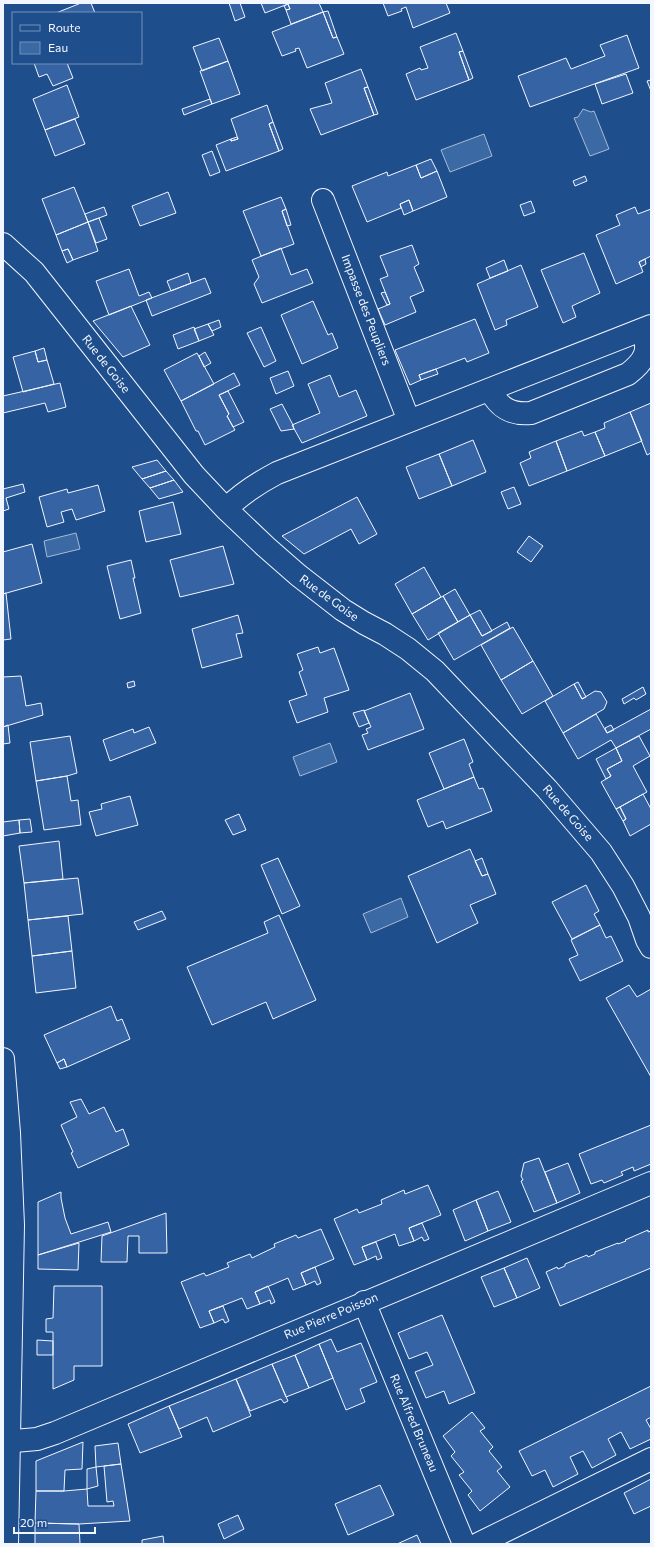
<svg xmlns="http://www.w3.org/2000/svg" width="654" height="1547" font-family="Commissioner,sans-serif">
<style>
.water{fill:#3b69a3;stroke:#a8bbd7}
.building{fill:#3563a3;stroke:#f2f6ff}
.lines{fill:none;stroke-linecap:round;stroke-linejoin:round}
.minor-casing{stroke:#f2f6ff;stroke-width:24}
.secondary-casing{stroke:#f2f6ff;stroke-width:24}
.minor{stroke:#1f4e8c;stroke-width:22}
.secondary{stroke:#1f4e8c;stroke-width:22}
.labels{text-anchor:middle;stroke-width:3;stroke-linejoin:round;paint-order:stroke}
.street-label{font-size:12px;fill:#f2f6ff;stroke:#1f4e8c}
</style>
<rect width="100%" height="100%" fill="#1f4e8c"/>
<!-- water -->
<path class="water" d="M583 109 591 112 594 111 609 149 590 156 574 118 578 117Z
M484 134 492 156 450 172 441 150Z
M76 533 80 549 47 557 44 541Z
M330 743 337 762 300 776 293 757Z
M401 898 408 917 371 933 363 914Z"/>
<!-- building -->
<path class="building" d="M81 3H91L95 13H56Z
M229 3H240L245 17 235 21Z
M261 3H319L323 12 291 24 286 10 290 9 288 4 265 13Z
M383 3H446L450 13 413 28 406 7 401 9 402 11 388 16Z
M288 4 290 9 286 10 284 6Z
M328 11 337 37 333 38 323 12Z
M323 12 333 38 337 37 344 54 307 68 299 48 295 49 296 51 282 56 272 32Z
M456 33 463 51 459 52 469 80 416 100 406 74 420 68 421 70 428 68 420 47Z
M627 35 639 68 530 107 518 76 566 58 571 69 605 56 600 45Z
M219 38 228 61 202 71 193 47Z
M463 51 473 78 469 80 459 52Z
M228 61 240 94 212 104 200 71Z
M34 63H67L73 78 53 86 47 74 39 77Z
M361 69 368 87 364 88 374 115 321 135 310 109 332 103 325 83Z
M626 74 633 93 602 104 595 84Z
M651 80V91L647 81Z
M67 85 79 117 45 130 33 99Z
M368 87 378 114 374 115 364 88Z
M210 99 212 104 184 115 182 109Z
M267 105 273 122 269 124 279 151 226 171 216 145 231 139V141L238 139 231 119Z
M75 119 85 144 55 156 45 130Z
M273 122 283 149 279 151 269 124Z
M237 137 238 139 231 141V139Z
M212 151 220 172 210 176 202 155Z
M431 159 437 171 421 178 416 165Z
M416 165 421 178 437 171 447 197 413 211 409 200 400 204 401 208 367 222 352 186 387 172 388 176Z
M585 176 587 181 575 186 573 181Z
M74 187 88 222 56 235 42 199Z
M168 192 176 213 140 226 132 206Z
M281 197 286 209 282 211 294 244 261 256 243 211Z
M409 200 413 211 404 215 400 204Z
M531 201 535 212 524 216 520 205Z
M104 207 107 215 88 222 85 214Z
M635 207 638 214 651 209V256L639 262 643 272 616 284 596 235 620 225 616 215Z
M286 209 291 225 287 226 282 211Z
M99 218 107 239 96 243 88 222Z
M88 222 98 251 73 260 68 249 62 251 56 235Z
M412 245 419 264 414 267 424 291 410 297 416 312 385 325 378 309 390 304 380 279 388 276 380 256Z
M281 248 291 275 307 269 313 283 262 303 254 284 259 277 252 260Z
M68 249 73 260 67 263 62 251Z
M584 253 600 293 572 306 576 317 563 323 541 270Z
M645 259 646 264 641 267 639 262Z
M504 260 508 271 490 278 486 268Z
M521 265 538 307 506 320 507 325 495 330 477 284Z
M129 269 139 296 149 292 152 298 109 315 96 281Z
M188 273 191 283 171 291 167 281Z
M205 278 211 293 152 316 146 300Z
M385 292 390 304 387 305 381 293Z
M313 301 328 335 332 333 338 348 302 364 281 315Z
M131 306 150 345 123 357 93 321Z
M475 319 489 353 467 362 465 358 436 369 419 375 421 380 410 385 395 350Z
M219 320 221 327 212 331 208 324Z
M208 324 214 335 199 341 194 329Z
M194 327 199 341 178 349 173 335Z
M261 327 276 361 264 367 247 333Z
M44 348 47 360 38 362 35 351Z
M35 351 38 362 47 360 54 384 23 392 13 357Z
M205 352 211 363 204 367 199 356Z
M197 353 214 384 181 401 164 370Z
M436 369 438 374 421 380 419 375Z
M288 371 294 386 276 394 270 378Z
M234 373 240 385 219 395 229 414 227 416 235 430 205 445 198 431H196L181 401Z
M330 375 339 397 356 390 367 416 302 443 292 425 320 413 308 384Z
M60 383 66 407 48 412 45 403 3 413V396Z
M228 391 244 422 233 427 227 416 229 414 219 395Z
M651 403V453L647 455 630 412Z
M282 404 293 425 294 429 281 431 270 409Z
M630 412 642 441 605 456 595 432 605 428 604 423Z
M582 431 584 436 595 432 605 456 567 471 556 441Z
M473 440 486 472 452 486 439 454Z
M556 441 567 471 529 486 520 463 531 458 529 452Z
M439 454 452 486 419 499 406 467Z
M157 460 166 471 142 479 132 467Z
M166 471 174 480 150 488 142 479Z
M174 480 183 492 159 499 150 488Z
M23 484 25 492 6 498 9 509 3 511V489Z
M98 485 105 511 76 520 72 509 61 512 64 522 47 527 39 497 67 489 68 493Z
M514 487 521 504 508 509 501 492Z
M357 497 377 534 359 544 351 529 304 554 282 536Z
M173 502 181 534 146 542 139 511Z
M529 536 543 546 531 562 517 552Z
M32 544 42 583 3 594V552Z
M223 546 234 584 180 597 170 560Z
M131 560 135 578H133L141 613 120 619 107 566Z
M424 567 441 597 412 614 395 584Z
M455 589 470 615 458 622 443 596Z
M6 593 11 639 3 640V594Z
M443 596 458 622 428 640 412 614Z
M480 610 492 631 482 636 470 615Z
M238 615 243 633 236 634 242 657 202 668 192 629Z
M470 615 482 636 507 622 510 628 454 660 438 633Z
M513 627 533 661 501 680 481 645Z
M318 647 320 653 334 648 349 690 324 698 328 712 297 723 289 701 307 695 299 672 303 670 297 654Z
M533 661 553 696 522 714 501 680Z
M21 676 26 706 41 703 43 715 3 727V677Z
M134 681 135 686 128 688 127 683Z
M578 682 586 697 582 699 574 684Z
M574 684 582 699 595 691 601 692 607 702 604 709 563 733 545 701Z
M643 687 646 694 636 700 634 698 624 704 622 699Z
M410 693 424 729 368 750 362 735 368 733 366 729 371 727 364 711Z
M651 709V729L616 748 611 740 578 759 563 733 596 714 607 733Z
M364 710 369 723 359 727 353 713Z
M8 725 10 743 3 744V727Z
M611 725 614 730 607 733 605 728Z
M149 727 156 743 110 761 103 740 133 729 134 733Z
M70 736 77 773 67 776 36 781 30 742Z
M639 736 650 756 633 766 647 792 616 809 601 782 611 776 607 769 622 761 616 748Z
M464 739 473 762 469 764 474 777 444 789 429 753Z
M616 748 622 761 607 769 611 776 606 779 596 759Z
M67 776 71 801 78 800 81 825 44 830 36 781Z
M474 777 479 789 483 788 492 811 446 829 443 821 428 827 417 800Z
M643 794 651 809V824L630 836 623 821 626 819 620 807Z
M130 796 138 825 96 836 89 812 102 809 101 804Z
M620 807 626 819 623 821 616 809Z
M239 814 246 830 233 835 225 820Z
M30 819 32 832 20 833 19 820Z
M19 820 20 833 3 836V822Z
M59 841 63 879 24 883 19 846Z
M470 849 482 876 488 874 496 894 470 905 478 923 437 943 408 876Z
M278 858 300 906 282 914 261 865Z
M482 858 488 874 482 876 475 861Z
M78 878 83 914 28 920 24 883Z
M586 885 599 911 594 914 600 925 572 939 552 902Z
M162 911 166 919 138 930 134 922Z
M279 915 316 1000 273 1019 266 1002 212 1025 187 967 268 933 264 922Z
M68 916 72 951 32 956 28 920Z
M600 925 606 938 611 936 623 961 580 981 569 959 578 955 571 940Z
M72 951 76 988 36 993 32 956Z
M629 985 637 997 651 989V1077L606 998Z
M111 1006 117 1021 122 1019 130 1039 67 1067 64 1059 57 1063 44 1035Z
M64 1059 67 1067 60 1069 57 1063Z
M81 1099 89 1114 104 1107 116 1132 123 1129 129 1145 78 1168 71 1153 73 1152 61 1125 77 1117 70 1102Z
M651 1125V1164L634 1171 633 1167 621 1172 623 1175 604 1183 602 1180 591 1184 579 1154Z
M539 1158 557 1203 534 1212 521 1181 523 1180 521 1176 524 1163Z
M568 1163 580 1193 557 1203 545 1172Z
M428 1185 441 1215 409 1228 414 1241 399 1246 395 1234 362 1247 367 1260 354 1265 334 1219 357 1209 359 1213 382 1204 381 1200 404 1190 405 1194Z
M498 1191 511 1222 488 1231 476 1200Z
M61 1192V1198L65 1218 71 1234 108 1222 111 1232 38 1255V1202Z
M476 1200 488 1231 465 1241 453 1210Z
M166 1213 167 1253H139V1236H128L127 1262H101L102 1236Z
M422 1223 429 1239 424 1241 422 1237 414 1241 409 1228Z
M321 1229 334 1259 301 1273 306 1285 293 1290 288 1278 255 1292 260 1304 247 1309 242 1298 209 1311 214 1323 200 1328 181 1282 204 1273 206 1276 229 1267 227 1263 250 1254 252 1258 275 1247 274 1244 296 1235 298 1238Z
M648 1230V1232L651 1231V1268L560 1306 546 1272 557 1267 558 1269 565 1266V1264L587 1255 588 1257 595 1254V1252L618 1243V1244L626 1241 625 1240Z
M376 1242 382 1258 377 1260 376 1256 367 1260 362 1247Z
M79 1243 78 1270 38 1269V1255Z
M527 1258 540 1288 517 1298 504 1268Z
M315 1267 321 1283 317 1285 315 1281 306 1285 301 1273Z
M504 1268 517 1298 494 1307 481 1277Z
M54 1286H102V1366H74V1380L53 1389V1332H46V1319L53 1318Z
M268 1286 275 1302 271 1304 270 1300 260 1304 255 1292Z
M223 1306 229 1321 225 1323 223 1319 214 1323 209 1311Z
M442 1315 475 1393 449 1404 444 1391 426 1398 415 1372 433 1365 427 1352 409 1359 398 1333Z
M331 1339 337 1352 361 1343 377 1382 360 1389 365 1402 346 1410 319 1344Z
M37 1340 53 1341V1355H37Z
M319 1344 333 1378 309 1388 295 1355Z
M295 1355 309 1388 286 1397 272 1364Z
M272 1364 288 1401 284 1403 281 1399 250 1411 236 1379Z
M236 1379 251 1416 213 1432 207 1417 179 1429 169 1406Z
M651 1386V1417L646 1420 651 1429V1439L630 1449 621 1432 608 1439 616 1455 592 1468 583 1451 570 1457 578 1474 553 1487 545 1470 532 1476 519 1451Z
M169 1406 182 1437 140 1453 128 1424Z
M472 1412 485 1428 480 1431 493 1447 489 1451 502 1467 497 1471 510 1487 480 1511 468 1495 472 1491 459 1475 464 1472 451 1456 455 1452 443 1436Z
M83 1442 82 1469 65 1470 64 1491H36V1461Z
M118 1443 121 1464 96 1467 95 1446Z
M121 1464 130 1521 79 1524 35 1523 36 1491H64L87 1489 88 1506H114L113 1501 107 1502 104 1466Z
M96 1467 98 1486 87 1489V1469Z
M651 1479V1506L634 1514 624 1493Z
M380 1485 394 1515 348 1535 335 1504Z
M238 1515 244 1529 224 1539 218 1524Z
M35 1523 79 1524 80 1544H35Z
M417 1535 421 1544H397Z
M163 1536 164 1544H142V1540Z"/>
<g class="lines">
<!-- minor casing -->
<g class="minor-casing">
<path id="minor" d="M323 200 409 421
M3 244 34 272 194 475 226 509 266 547 298 575 343 610 364 623 385 634 408 649 435 671 547 789 601 852 623 886 639 917 647 940 651 947
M490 390C499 408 511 415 531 413L628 374C645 361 651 350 642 330
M226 509C241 494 258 483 277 473L651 326
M364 1302 464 1544
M3 1442 37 1439 55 1433 651 1183
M478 1544 651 1459"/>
</g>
<!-- secondary casing -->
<g class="secondary-casing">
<path id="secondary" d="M3 1059 9 1133 13 1225 7 1544"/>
</g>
<!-- minor -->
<use href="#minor" class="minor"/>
<!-- secondary -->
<use href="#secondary" class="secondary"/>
</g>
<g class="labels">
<!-- street labels -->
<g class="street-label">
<text transform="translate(366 310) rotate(69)" y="4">Impasse des Peupliers</text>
<text transform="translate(106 364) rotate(52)" y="4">Rue de Goise</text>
<text transform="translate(329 598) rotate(36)" y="4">Rue de Goise</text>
<text transform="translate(568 813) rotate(49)" y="4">Rue de Goise</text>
<text transform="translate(331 1316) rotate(-23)" y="4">Rue Pierre Poisson</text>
<text transform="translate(414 1423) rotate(67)" y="4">Rue Alfred Bruneau</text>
</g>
</g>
<!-- border -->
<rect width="654" height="1547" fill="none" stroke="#f2f6ff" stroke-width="8"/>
<!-- legend -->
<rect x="12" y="12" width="130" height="52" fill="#1f4e8c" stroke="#7391ba"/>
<rect x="20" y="25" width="20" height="6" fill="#1f4e8c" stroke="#7391ba"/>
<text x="48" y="32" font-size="12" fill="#f2f6ff">Route</text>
<rect x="20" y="42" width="20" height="12" fill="#3b69a3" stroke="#7391ba"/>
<text x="48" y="52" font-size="12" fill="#f2f6ff">Eau</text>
<!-- scale -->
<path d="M14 1527v6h81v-6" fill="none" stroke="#f2f6ff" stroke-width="2"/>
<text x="20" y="1527" font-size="12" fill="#f2f6ff" stroke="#1f4e8c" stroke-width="3" paint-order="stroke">20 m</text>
</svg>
